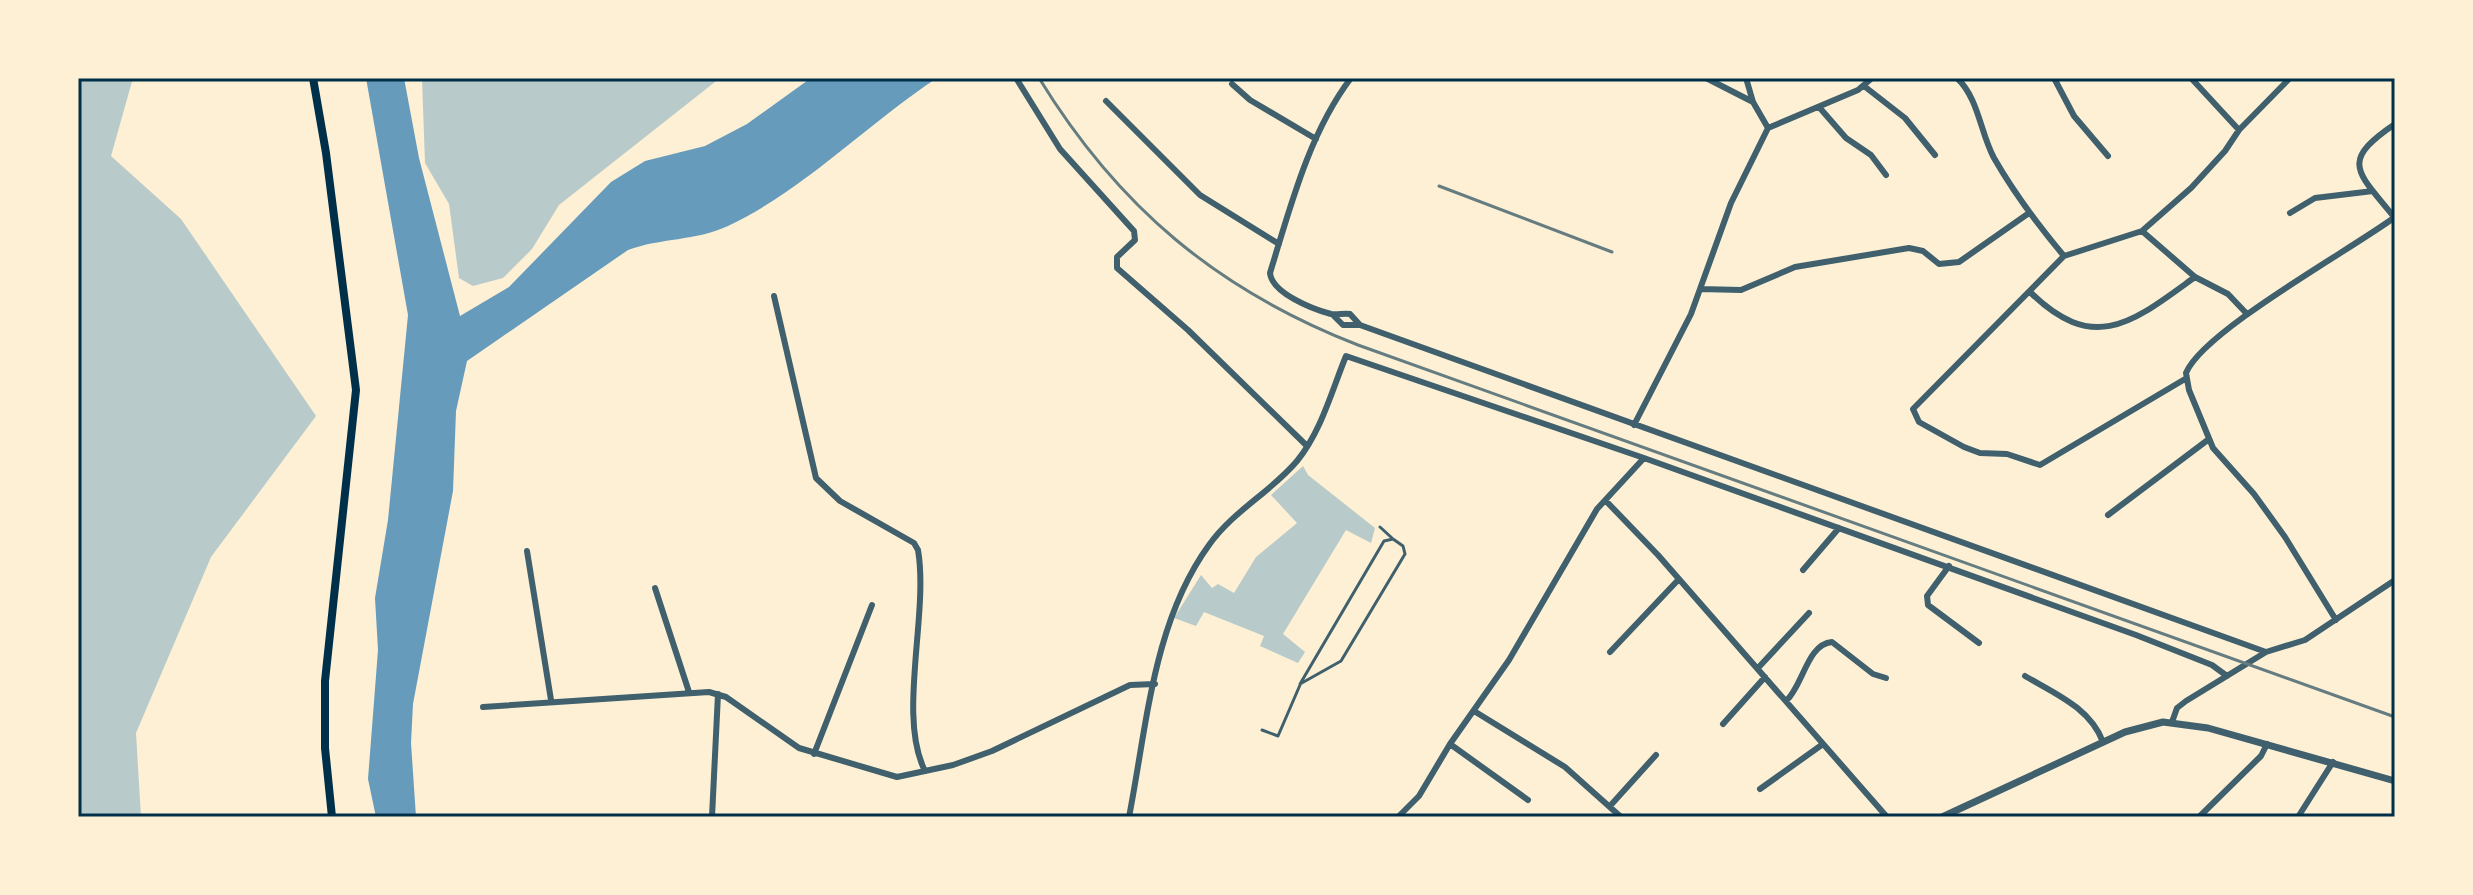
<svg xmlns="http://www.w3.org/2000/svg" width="2473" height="895" font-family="'Sofia Sans Condensed',sans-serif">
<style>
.green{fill:#b9caca}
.water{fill:#669bbc}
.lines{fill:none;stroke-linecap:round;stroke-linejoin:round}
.service{stroke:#3f606c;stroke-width:3}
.minor{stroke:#3f606c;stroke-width:6}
.tertiary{stroke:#3f606c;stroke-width:7}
.secondary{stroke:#003049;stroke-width:8}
.rail{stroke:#657d81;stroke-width:3}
.neatline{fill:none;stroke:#003049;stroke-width:3}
</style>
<rect width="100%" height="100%" fill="#fdf0d5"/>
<!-- green -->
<path class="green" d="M78 78H133L111 156 181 219 316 416 211 557 136 733 141 817H78Z
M422 78H720L559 205 532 249 503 278 473 286 459 278 449 204 425 163Z
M1303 466 1308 475 1375 528 1371 543 1346 530 1283 634 1305 652 1298 663 1260 646 1264 636 1204 612 1196 626 1174 618 1201 575 1212 588 1218 584 1234 593 1256 557 1297 523 1271 495Z"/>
<!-- water -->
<path class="water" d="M366 78H404L419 158 460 316 509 287 611 182 645 161 705 146 747 124 811 78H937C866 125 804 190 728 226 696 241 660 238 628 250L467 361 456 411 453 491 413 704 411 743 416 817H376L368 779 378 650 375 598 388 520 408 315Z"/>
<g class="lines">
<!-- service -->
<path class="service" d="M1380 527 1392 538
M1393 539 1403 546 1405 554 1341 661 1300 684 1384 541Z
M1262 730 1278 736 1300 685"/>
<!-- minor -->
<path class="minor" d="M1016 78 1060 149 1134 231 1135 240 1117 257V268L1188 330 1306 445
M1351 78C1309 133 1290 208 1270 273 1272 293 1312 309 1331 314 1337 315 1344 313 1350 314L1360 325 2266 652
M1706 78 1753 102
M1746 78 1753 102 1768 128
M1957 78C1979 99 1980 132 1994 158 2014 193 2038 225 2064 256
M2054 78 2074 116 2108 156
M2191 78 2239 130
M1232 84 1250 100 1316 139
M1864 86 1905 118 1935 155
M1106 101 1200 195 1279 244
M1819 107 1846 138 1871 155 1886 175
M2290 213 2315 198 2373 191
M2394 217C2357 171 2339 162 2395 124
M2142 231 2195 277 2228 294 2247 314
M1700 289 1741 290 1795 267 1909 248 1923 251 1939 264 1959 262 2029 213
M2030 292C2095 356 2134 321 2195 277
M774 296 816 478 840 501 914 543 918 550C929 614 897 716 925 771
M1333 315 1343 325H1360
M2185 379 2040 465 2007 454 1980 453 1964 447 1919 422 1913 409 2064 256 2142 231 2191 188 2225 151 2239 130 2290 78
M1634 425 1691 314 1731 203 1768 128 1858 90 1872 78
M1606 501 1658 555 1887 817
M2108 515 2209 439
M527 551 551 700
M1949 566 1927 596 1928 605 1979 643
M1803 570 1839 528
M655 588 689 692
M2336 620 2285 537 2254 494 2213 448 2189 390 2186 373C2203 331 2352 249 2395 217
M1610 652 1679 579
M1758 668 1809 613
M2025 676C2056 694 2090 708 2103 742
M1786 701C1803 686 1807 644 1832 642L1873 674 1886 678
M483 707 709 692 726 697 799 748 897 777 953 765 992 751 1130 685 1155 684
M1474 711 1565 767 1621 817
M2172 722 2177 708 2186 701 2266 652 2305 640 2395 580
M1723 724 1765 677
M1450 744 1528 800
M814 754 872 605
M1760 789 1823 744
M1610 806 1656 755
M2200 816 2261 756 2267 744
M712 817 718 694
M1129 817C1147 725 1153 622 1209 545 1233 511 1271 492 1297 461 1321 432 1332 390 1346 356L1644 458
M1398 817 1419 796 1450 744 1509 660 1597 509 1644 458 2136 635 2212 665 2227 676
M2298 817 2333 762"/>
<!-- tertiary -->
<path class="tertiary" d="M1942 817 2125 732 2163 722 2208 728 2395 781"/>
<!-- secondary -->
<path class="secondary" d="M313 78 326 153 356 390 325 681V748L332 817"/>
<!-- rail -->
<path class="rail" d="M1039 78C1118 207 1217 290 1358 345L2395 717
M1439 186 1612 252"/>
</g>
<!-- border -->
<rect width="2473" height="895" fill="none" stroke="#fdf0d5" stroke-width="160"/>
<rect x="80" y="80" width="2313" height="735" class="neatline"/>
</svg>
